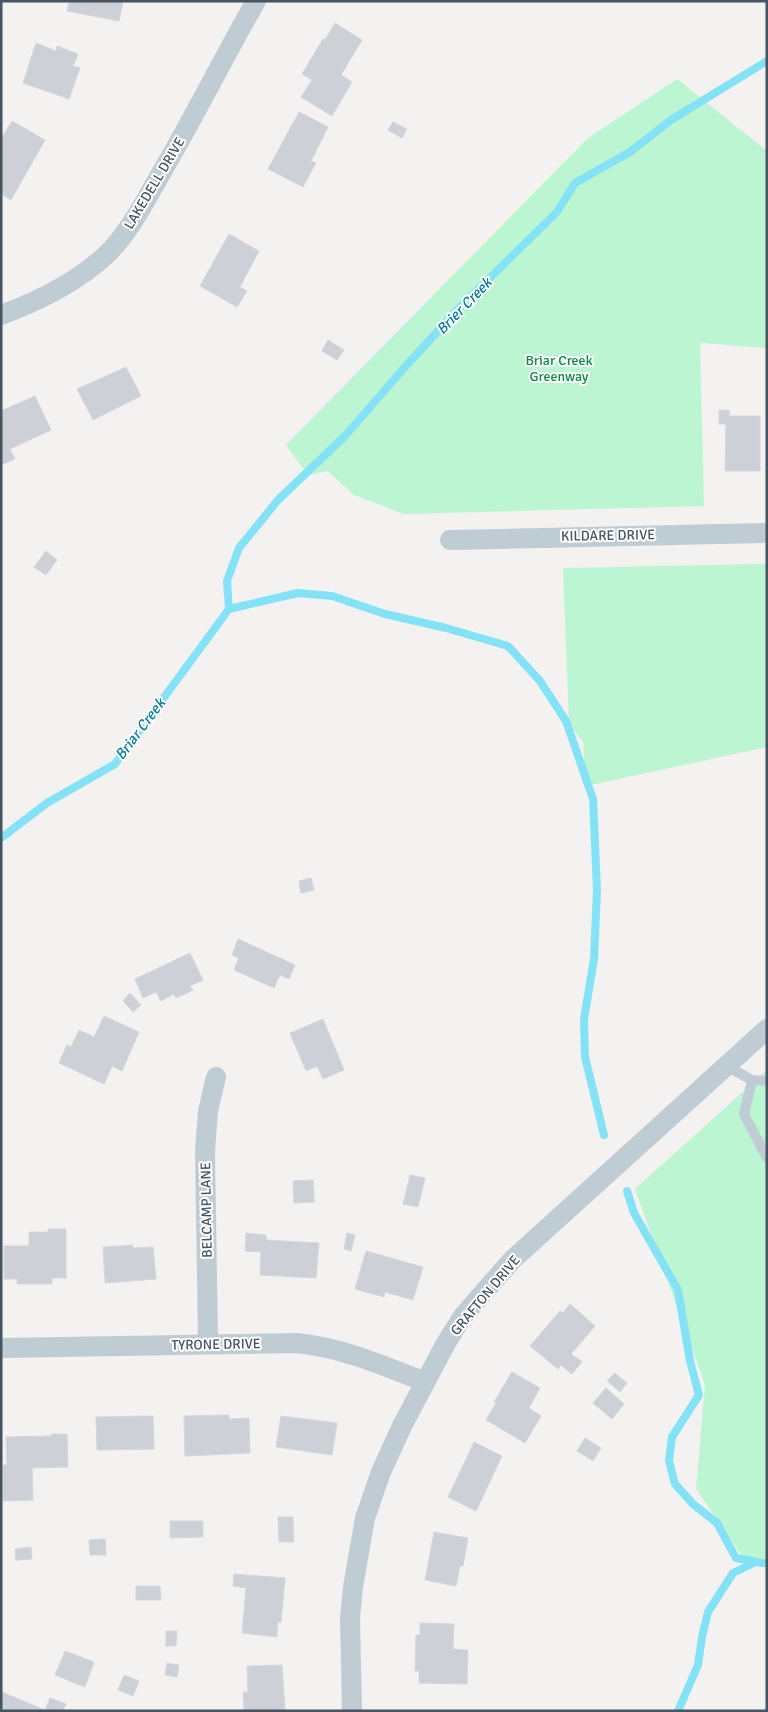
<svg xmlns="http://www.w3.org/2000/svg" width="768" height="1712" font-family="Signika,sans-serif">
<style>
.green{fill:#bcf5d1}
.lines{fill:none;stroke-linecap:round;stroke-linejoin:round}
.stream{stroke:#84e2f7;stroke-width:8}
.building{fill:#cdd0d6;stroke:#d4d7dd}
.lane{stroke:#c0ccd4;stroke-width:10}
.street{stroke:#c0ccd4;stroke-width:20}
.labels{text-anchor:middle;stroke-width:4;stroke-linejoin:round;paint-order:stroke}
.street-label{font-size:14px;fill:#465561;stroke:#fff}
.park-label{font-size:14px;fill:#0c8847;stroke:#fff}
.water-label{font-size:15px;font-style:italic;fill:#037d99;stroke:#fff}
</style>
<rect width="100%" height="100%" fill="#f4f1f1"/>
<!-- green -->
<path class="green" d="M677 79 767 151V348L700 343 704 506 404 514 354 495 328 471 308 475 286 445 588 138Z
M767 564V747L586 786 583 741 569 725 563 568Z
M767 1070V1562L749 1566 696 1489 705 1385 635 1189Z"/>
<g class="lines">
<!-- stream -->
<path class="stream" d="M229 609 298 593 332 596 385 614 446 628 508 646 540 681 566 721 593 799 597 890 594 959 584 1019 585 1057 604 1135
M229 609 227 581 239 548 278 500 345 436 405 367 459 308 557 212 575 183 630 152 671 120 767 61
M1 838 47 803 115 764 229 609
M627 1191 634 1213 678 1290 690 1361 699 1395 672 1437 669 1461 675 1484 693 1504 717 1523 736 1558 762 1563H767
M678 1711 698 1665 702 1637 708 1612 733 1573 756 1562"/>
</g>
<!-- building -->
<path class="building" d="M69 1H123L119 21 67 11Z
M335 23 362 40 341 75 352 82 332 116 301 97 312 80 302 74 323 39 325 40Z
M36 43 56 51 57 46 78 54 73 66 80 68 69 99 23 83Z
M299 112 328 127 311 161 316 163 303 187 268 169Z
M12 121 45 140 11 200 1 194V139Z
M393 122 407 129 402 138 388 130Z
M229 234 259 251 240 287 247 291 237 307 200 286Z
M328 340 344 350 337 360 322 351Z
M126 367 141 396 93 420 77 389Z
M35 396 51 430 10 449 15 459 1 465V411Z
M719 410H729V416H760V471H725L726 424H719Z
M46 551 57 560 46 575 34 567Z
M311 878 314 890 301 893 299 881Z
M238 939 295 965 289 979 280 975 274 988 234 970 239 958 232 955Z
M190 953 203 980 190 986 193 990 176 998 174 994 161 1001 156 992 143 998 135 979Z
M130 993 141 1005 133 1012 123 1001Z
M104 1016 139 1032 122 1071 112 1066 104 1084 59 1063 67 1045 71 1047 79 1030 94 1037Z
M323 1019 344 1070 323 1079 317 1066 306 1071 290 1033Z
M410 1175 425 1178 418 1207 403 1204Z
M313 1180 314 1202 294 1203 293 1181Z
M48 1229H66V1278H52V1284H17V1279H4V1246H29V1232H48Z
M246 1233 266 1235V1240L319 1243 316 1278 260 1275 261 1252 245 1251Z
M347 1233 355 1235 351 1251 344 1249Z
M133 1245V1248L153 1247 156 1279 105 1283 103 1247Z
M366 1251 423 1267 413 1300 385 1292 384 1297 355 1289Z
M570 1304 595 1326 571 1354 582 1362 572 1374 561 1365 558 1369 530 1346 560 1311 563 1313Z
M512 1372 540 1388 529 1408 541 1416 525 1443 486 1420 496 1403 494 1402Z
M615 1373 627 1383 620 1392 607 1381Z
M606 1388 624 1404 612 1419 593 1403Z
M229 1415V1419L249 1418 250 1453 185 1456 184 1416Z
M153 1416 154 1449 97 1450 96 1417Z
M281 1416 337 1423 332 1455 276 1447Z
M51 1434H67L68 1467 32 1468 33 1500 3 1501V1465H7L6 1437 51 1436Z
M585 1438 601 1448 593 1461 577 1451Z
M474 1442 502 1456 476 1511 448 1497Z
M278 1517H293L294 1542H279Z
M170 1521H203V1537L170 1538Z
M434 1532 468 1538 463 1566H460L456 1586 425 1580Z
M105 1539 106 1555H90L89 1540Z
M31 1547 32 1559 16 1560 15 1549Z
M234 1574 285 1578 281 1622H278L277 1637 242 1633 246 1588 233 1586Z
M136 1586H160L161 1600H136Z
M420 1623 454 1624 453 1649 468 1650 467 1684 419 1683V1671H415L416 1635H420Z
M166 1631H177L176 1646H166Z
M65 1651 94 1662 85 1687 55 1675Z
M167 1663 179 1665 177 1677 165 1675Z
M282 1665 285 1711H244L243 1692H248L247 1666Z
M124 1675 139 1681 133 1696 118 1690Z
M2 1692 45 1710 50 1698 66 1704 63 1711H1Z"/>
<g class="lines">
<!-- lane -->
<path class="lane" d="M726 1066 752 1080 767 1081
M752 1080 744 1114 767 1158"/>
<!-- street -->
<path class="street" d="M1 315C39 301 76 283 106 255 130 232 146 199 163 170 195 115 224 57 256 1
M450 540 767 533
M208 1343 205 1151 208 1111 216 1077
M1 1348 297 1343C343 1348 382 1365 425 1382
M352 1711 350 1617 353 1587 365 1518 381 1472 402 1426 446 1343 463 1316 512 1260 767 1029"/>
</g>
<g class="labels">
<!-- street labels -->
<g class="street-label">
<text transform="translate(154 183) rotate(-59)" y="5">LAKEDELL DRIVE</text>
<text transform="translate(608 535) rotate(-1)" y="5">KILDARE DRIVE</text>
<text transform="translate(206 1210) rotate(-91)" y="5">BELCAMP LANE</text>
<text transform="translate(485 1295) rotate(-50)" y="5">GRAFTON DRIVE</text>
<text transform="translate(216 1344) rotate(-1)" y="5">TYRONE DRIVE</text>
</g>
<!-- park labels -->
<g class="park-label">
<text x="559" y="365">Briar Creek<tspan x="559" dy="16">Greenway</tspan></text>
</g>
<!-- water labels -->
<g class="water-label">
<text transform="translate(464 306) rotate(-46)" y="5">Brier Creek</text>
<text transform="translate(140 729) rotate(-53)" y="5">Briar Creek</text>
</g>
</g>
<!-- border -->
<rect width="768" height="1712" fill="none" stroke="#465561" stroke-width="5"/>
</svg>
